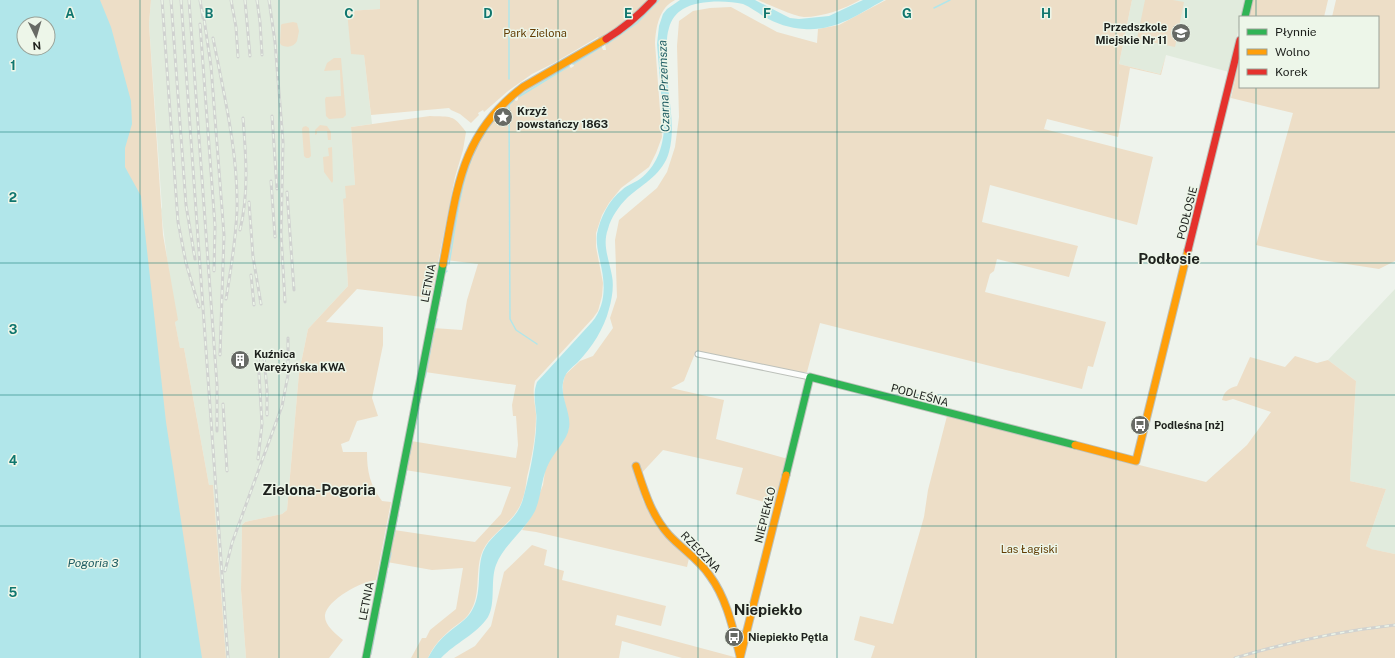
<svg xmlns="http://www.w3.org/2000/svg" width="1395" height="658" font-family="'Public Sans',sans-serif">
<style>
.built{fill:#e1ebdd}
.green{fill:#eddec7;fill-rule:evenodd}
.water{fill:#b1e6ea;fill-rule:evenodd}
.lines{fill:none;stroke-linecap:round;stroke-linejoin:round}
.stream{stroke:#b1e6ea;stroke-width:1.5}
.street-casing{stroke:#bcc0ba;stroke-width:7}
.fast-casing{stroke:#bcc0ba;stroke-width:9}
.slow-casing{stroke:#bcc0ba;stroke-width:9}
.jam-casing{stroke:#bcc0ba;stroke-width:9}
.street{stroke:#fcfdfc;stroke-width:5}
.fast{stroke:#30b455;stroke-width:7}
.slow{stroke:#ff9f0a;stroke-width:7}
.jam{stroke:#e5322d;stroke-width:7}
.rail-casing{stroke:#d0d2d0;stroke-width:3}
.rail{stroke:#edf6e9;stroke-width:1.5;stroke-dasharray:4.5;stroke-linecap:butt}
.grid{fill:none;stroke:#0f766e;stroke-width:1;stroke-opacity:0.55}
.labels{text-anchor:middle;stroke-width:3;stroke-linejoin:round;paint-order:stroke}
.poi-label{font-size:11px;font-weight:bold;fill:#1e211d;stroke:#edf6e9;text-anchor:start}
.park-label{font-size:11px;fill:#623d04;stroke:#edf6e9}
.street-label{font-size:11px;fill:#1e211d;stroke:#edf6e9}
.water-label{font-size:12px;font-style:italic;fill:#205e64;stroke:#edf6e9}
.district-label{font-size:15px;font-weight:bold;fill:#1e211d;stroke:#edf6e9}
.grid-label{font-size:13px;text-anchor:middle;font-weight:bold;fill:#0f766e;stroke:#edf6e9;stroke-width:3;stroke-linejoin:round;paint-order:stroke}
</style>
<rect width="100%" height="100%" fill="#eef3ec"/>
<!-- built -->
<path class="built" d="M151 0H380V9L347 11 364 55 372 124 351 127 355 185 346 199H343L348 286 308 329 299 373 287 510 282 514 245 522 242 525 241 590 246 658H226L213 485H209L184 348 180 349 175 322 161 210 162 207 149 24Z
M1132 0H1245L1241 17H1240V23L1229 72 1166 55 1160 74 1119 64Z
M1395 289V554L1370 549 1366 546 1386 489 1350 481 1356 381 1328 360Z"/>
<!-- green -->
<path class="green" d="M0 0H151L149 24 163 235 178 320 175 322 180 348H184L209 485H213L226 658H0ZM24 24H48V48H24Z
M380 0H675C659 8 656 27 655 43L662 137 656 153 649 167 621 188 609 203 602 215 596 233V247L603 283 602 296 598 311 593 318 535 381C532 393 535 403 536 414 536 436 532 457 527 477 526 485 525 493 522 501 514 523 493 531 483 550 474 569 482 594 470 612 465 621 455 625 448 632 439 640 433 647 428 658H411L422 638H426L430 630 456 609 463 568 432 570 387 562 394 530 475 542 501 514 511 487 405 470 411 441 516 458 518 445 516 416H513L512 405 516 385 425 372 433 328 462 330 467 300 478 264 446 260 461 186 469 158 487 124 489 125 499 113 503 117 504 116 500 112 506 106 505 105 513 98 516 101 518 100V94L567 64 571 68 574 66 573 61 601 45 603 50H606L605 44 603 45 598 37 554 63 532 74 508 91 484 112 483 110 478 113 479 115 471 123 460 114 451 110 449 108 371 115 364 55 351 54 347 11 380 9Z
M758 0H860C844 9 823 17 804 17 796 17 767 4 758 0Z
M886 0H1132L1119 64 1160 74 1166 55 1161 75 1130 68 1118 137 1047 119 1044 129 1153 157 1137 225 990 185 982 222 1078 246 1069 277 997 259 994 271 990 274 985 292 1106 322 1093 367 1088 366 1082 389 820 323 807 372H792L696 351 684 381 671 388 724 400 716 439 788 459 775 505 736 494 743 468 663 450 637 478 643 501 657 523 689 558 687 567 536 532 522 530 529 520 543 485 545 471 548 462 562 442 569 428 563 394V383L565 375 580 361 593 356 613 328 610 318 617 297 615 240 619 220 657 188 667 172 675 147 679 117 677 46 679 21 693 11 710 8 731 7 777 32 817 43 818 29 839 25Z
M1145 0H1173L1184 2 1175 47 1137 39Z
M1253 0H1328L1324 17H1249Z
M1336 0H1395V261L1379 269 1321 260 1256 245 1293 113 1231 98 1240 57V87H1378V17H1332Z
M293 22 297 23 299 31 297 41C294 47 287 48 281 45L280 43 281 25 282 24Z
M334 58H341L346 115 343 118 329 119 326 116 325 99 326 97 341 96 340 70 324 71 327 63Z
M430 116C451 117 453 114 466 132L463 150 455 177 431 298 357 289 326 322 383 327V345L372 398 378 416 357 421 349 441 341 444 343 452H367C367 472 370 485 382 501L391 502 376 580C362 581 327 600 325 615 324 625 336 634 343 640L329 658H246L241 590 242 525 245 522 282 514 287 510 299 373 308 329 348 286 343 199 346 198 345 186 355 185 351 127Z
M320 125 327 126 331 132V140H328L327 131H317V134L315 135V130Z
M306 126 309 128 311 156 309 158H306L304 156 302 129 303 127Z
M332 147 333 181 332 183 324 172 323 157 329 156 328 148Z
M1295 356 1317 363 1328 360 1356 381 1350 481 1386 489 1366 546 1371 549 1395 554V658H871L875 646 854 640 860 616 893 624 924 517 928 490 947 416 1206 482 1247 445 1271 412 1233 399 1226 401 1222 400C1224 391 1229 388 1237 386L1250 357 1285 367Z
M532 545 547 550 544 565 564 571 562 580 666 606 661 626 617 615 615 625 738 658H682L622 641 619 658H454L475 646 491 626 504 572Z"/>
<!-- water -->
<path class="water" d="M0 0H100L111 27 131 101 132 124 125 148V167L141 196 166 422 202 658H0ZM24 24H48V48H24Z
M680 0H755L784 15 790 18 799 19 829 16 863 0H884C857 15 836 31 804 29 790 28 776 24 763 16 757 12 750 7 743 4 727 0 697 0 683 9 676 13 671 20 669 28 666 37 667 47 667 56 668 66 668 76 668 85 670 107 675 130 669 152 663 174 644 183 628 197 619 206 611 217 608 229 602 245 609 259 612 276 614 286 612 299 609 309 604 329 592 347 578 362 574 366 568 370 565 376 557 394 572 412 569 428 567 440 556 450 550 461 541 476 542 495 535 511 525 530 503 546 496 565 490 581 496 603 488 617 477 634 455 643 441 658H428C434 647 440 639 449 632 457 625 465 621 471 612 483 594 476 571 483 552 492 531 516 524 523 499 529 477 534 453 536 430 536 424 537 418 536 412 535 401 533 393 537 382L592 322C607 304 605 282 600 261 598 252 596 243 597 234 600 218 609 200 622 190 627 185 634 183 640 179 656 167 663 148 664 128L657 44 659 26 663 14 667 9Z"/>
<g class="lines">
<!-- stream -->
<path class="stream" d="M509 0V79
M934 8 950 0
M607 44 637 23 659 0
M573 64 601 47
M520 96 569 66
M514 100 509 105 510 319 516 330 537 344
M449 264C457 220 461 162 489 127
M445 273 447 271
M441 296 444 279
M439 304 440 298
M435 326 437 319
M434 332 435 328
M426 373 433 336
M425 377 426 374
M420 402 421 397
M415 428 419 408
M410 453 412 442
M408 464 409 457
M407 470V468
M404 484 406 472
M399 509 401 499
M395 530 398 515
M393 539 395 531
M388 567 391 553
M380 606 387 572
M371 654 379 613"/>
<!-- street casing -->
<g class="street-casing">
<path id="street" d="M698 354 810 377"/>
</g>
<!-- fast casing -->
<g class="fast-casing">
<path id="fast" d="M1245 17 1249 0
M786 475 810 377 1075 445
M366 658 443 264"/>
</g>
<!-- slow casing -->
<g class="slow-casing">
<path id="slow" d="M443 264C457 192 459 135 523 87L606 39
M1075 445 1136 461 1188 250
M636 466C644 490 651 515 669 535 682 549 699 559 710 576 727 599 733 629 740 656
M740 658 786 475"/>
</g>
<!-- jam casing -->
<g class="jam-casing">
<path id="jam" d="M606 39C624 28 639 15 653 0
M1188 250 1240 40"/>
</g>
<!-- street -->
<use href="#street" class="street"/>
<!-- fast -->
<use href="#fast" class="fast"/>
<!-- slow -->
<use href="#slow" class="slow"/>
<!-- jam -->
<use href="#jam" class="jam"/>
<!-- rail casing -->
<g class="rail-casing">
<path id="rail" d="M162 0 178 222 186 263 199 307
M171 0 186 205 195 259
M181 0 228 658
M189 0 217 385V431
M200 0 203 18
M231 0 236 27 238 57
M245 0 250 56
M257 0 260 22 262 55
M269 0 275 42 283 142 281 234 285 302
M203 12 211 66 224 235 220 355
M200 24 215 226 214 271
M213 38C224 94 238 152 237 209 236 240 231 269 226 299
M272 116 277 189
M271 181 275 237
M287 192 294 290
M249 202 253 257 261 304
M240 230C249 193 246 156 243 118
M251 275 254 305
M258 357 262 424 258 459
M264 357 267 390V415
M223 404 227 471
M225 571 232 543 282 406 288 375V338
M1235 658C1288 642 1341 631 1395 625"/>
</g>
<!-- rail -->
<use href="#rail" class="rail"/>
</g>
<!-- grid -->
<path class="grid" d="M140 0V658M279 0V658M418 0V658M558 0V658M698 0V658M837 0V658M976 0V658M1116 0V658M1256 0V17M1256 87V658M0 132H1395M0 263H1395M0 395H1395M0 526H1395"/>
<!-- icons -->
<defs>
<g id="school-disc" transform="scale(1)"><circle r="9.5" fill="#676a65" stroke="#edf6e9"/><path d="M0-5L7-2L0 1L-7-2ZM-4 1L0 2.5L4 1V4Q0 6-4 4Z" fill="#fff"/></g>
<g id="sight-disc" transform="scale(1)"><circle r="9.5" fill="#676a65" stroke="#edf6e9"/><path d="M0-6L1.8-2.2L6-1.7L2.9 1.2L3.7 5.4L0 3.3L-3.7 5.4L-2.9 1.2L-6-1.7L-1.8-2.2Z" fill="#fff"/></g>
<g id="building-disc" transform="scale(1)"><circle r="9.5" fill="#676a65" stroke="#edf6e9"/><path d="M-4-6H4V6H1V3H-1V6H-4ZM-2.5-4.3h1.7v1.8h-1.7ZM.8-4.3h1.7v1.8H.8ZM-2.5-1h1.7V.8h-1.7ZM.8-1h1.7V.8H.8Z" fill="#fff"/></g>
<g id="bus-disc" transform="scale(1)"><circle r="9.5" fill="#676a65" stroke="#edf6e9"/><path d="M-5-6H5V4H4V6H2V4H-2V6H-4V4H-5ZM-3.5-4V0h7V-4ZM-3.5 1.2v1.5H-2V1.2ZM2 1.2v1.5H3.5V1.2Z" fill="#fff"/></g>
</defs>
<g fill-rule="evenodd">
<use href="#school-disc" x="1181" y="33"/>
<use href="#sight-disc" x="503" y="117"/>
<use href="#building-disc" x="240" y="360"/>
<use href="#bus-disc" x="1140" y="425"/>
<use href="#bus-disc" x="734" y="637"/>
</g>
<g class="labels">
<!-- poi labels -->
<g class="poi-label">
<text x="1167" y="31" text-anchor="end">Przedszkole<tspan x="1167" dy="13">Miejskie Nr 11</tspan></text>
<text x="517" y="115">Krzyż<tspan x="517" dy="13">powstańczy 1863</tspan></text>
<text x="254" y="358">Kuźnica<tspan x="254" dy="13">Warężyńska KWA</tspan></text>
<text x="1154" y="429">Podleśna [nż]</text>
<text x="748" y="641">Niepiekło Pętla</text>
</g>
<!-- park labels -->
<g class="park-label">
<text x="535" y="37">Park Zielona</text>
<text x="1029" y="553">Las Łagiski</text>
</g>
<!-- street labels -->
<g class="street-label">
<text transform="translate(1187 213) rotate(-76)" y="4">PODŁOSIE</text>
<text transform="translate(428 283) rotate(-79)" y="4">LETNIA</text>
<text transform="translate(920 395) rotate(15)" y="4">PODLEŚNA</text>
<text transform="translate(765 515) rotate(-76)" y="4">NIEPIEKŁO</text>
<text transform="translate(701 552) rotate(46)" y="4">RZECZNA</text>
<text transform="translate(366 601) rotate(-79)" y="4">LETNIA</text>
</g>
<!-- water labels -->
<g class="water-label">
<text transform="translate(664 86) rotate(-92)" y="4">Czarna Przemsza</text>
<text x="93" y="567">Pogoria 3</text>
</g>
<!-- district labels -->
<g class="district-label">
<text x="1169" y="264">Podłosie</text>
<text x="319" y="495">Zielona-Pogoria</text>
<text x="768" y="615">Niepiekło</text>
</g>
</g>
<g class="grid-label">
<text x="70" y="18">A</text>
<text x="209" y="18">B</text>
<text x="349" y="18">C</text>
<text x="488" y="18">D</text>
<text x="628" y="18">E</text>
<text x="767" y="18">F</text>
<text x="907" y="18">G</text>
<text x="1046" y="18">H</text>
<text x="1186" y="18">I</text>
<text x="13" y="70">1</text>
<text x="13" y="202">2</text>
<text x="13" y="334">3</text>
<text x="13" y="465">4</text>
<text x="13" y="597">5</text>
</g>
<!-- legend -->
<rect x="1239" y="16" width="140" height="72" fill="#edf6e9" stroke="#9aa197"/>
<rect x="1247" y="29" width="20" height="6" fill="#30b455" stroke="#9aa197"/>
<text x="1275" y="36" font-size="12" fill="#1e211d">Płynnie</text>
<rect x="1247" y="49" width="20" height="6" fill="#ff9f0a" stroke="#9aa197"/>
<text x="1275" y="56" font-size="12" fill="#1e211d">Wolno</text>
<rect x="1247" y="69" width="20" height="6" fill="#e5322d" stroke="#9aa197"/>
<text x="1275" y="76" font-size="12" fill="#1e211d">Korek</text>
<!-- north arrow -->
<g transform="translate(36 36) rotate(175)"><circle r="19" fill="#edf6e9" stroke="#9aa197"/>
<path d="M0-3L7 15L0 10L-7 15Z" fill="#676a65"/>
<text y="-6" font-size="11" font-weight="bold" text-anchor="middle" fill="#1e211d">N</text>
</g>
</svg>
